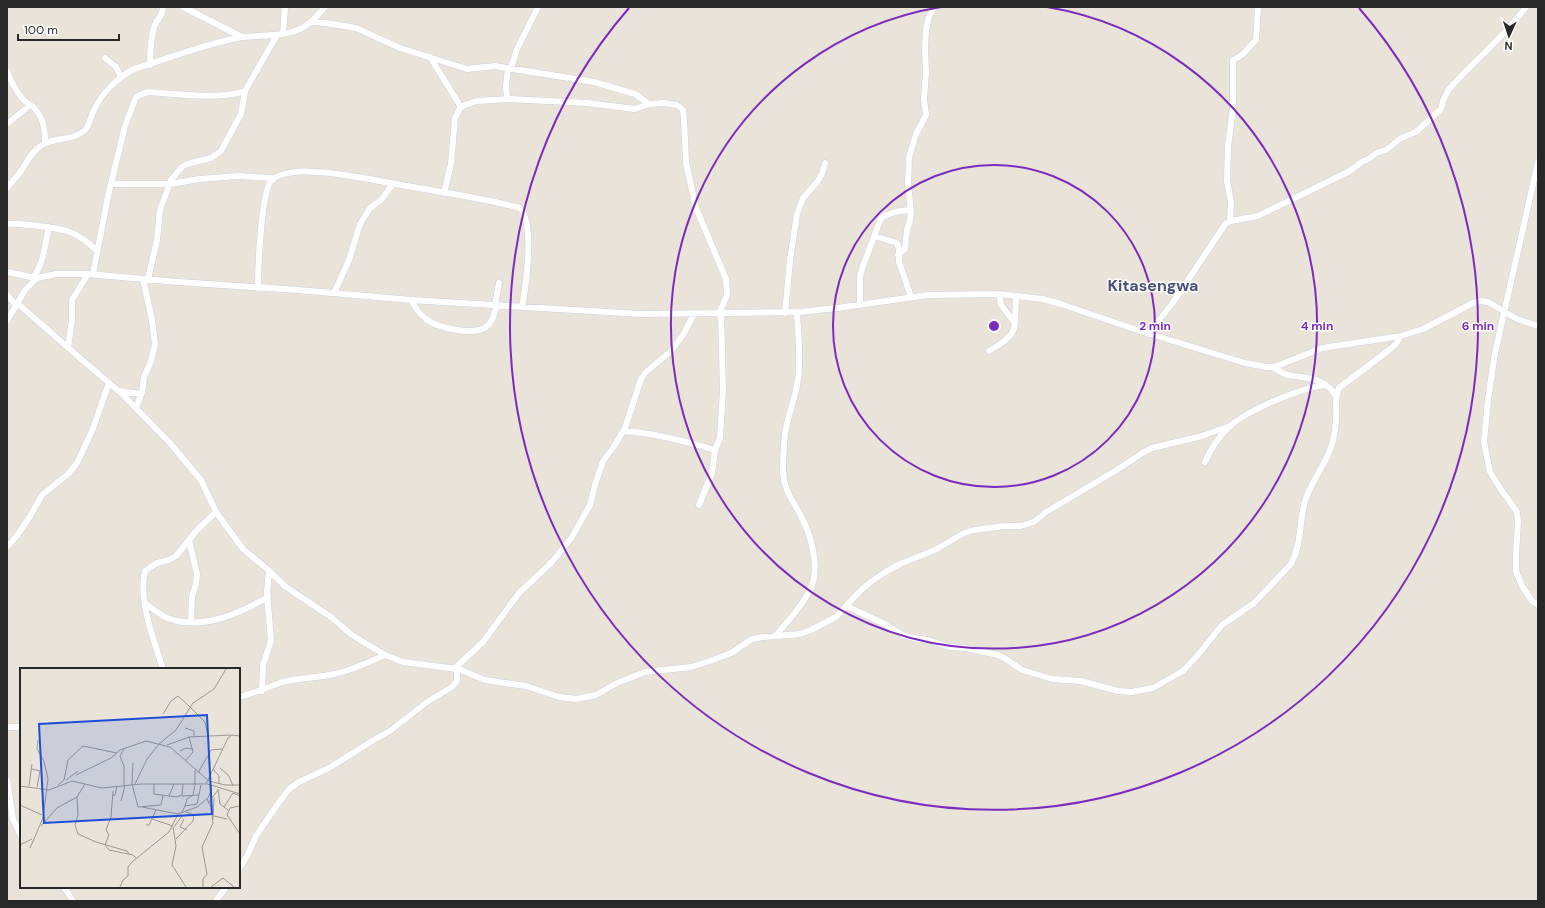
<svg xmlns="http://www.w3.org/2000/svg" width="1545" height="908" font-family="'DM Sans',sans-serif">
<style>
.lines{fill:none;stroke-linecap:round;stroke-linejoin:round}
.street-casing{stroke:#ced2e1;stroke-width:7}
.street{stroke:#fff;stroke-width:6}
.ring{fill:none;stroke:#7b2cbf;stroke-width:2}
.labels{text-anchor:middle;stroke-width:3;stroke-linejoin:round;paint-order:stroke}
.quarter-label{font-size:16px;font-weight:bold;fill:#495178;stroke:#fff}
.inset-road{fill:none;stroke:#9c9892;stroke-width:1}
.view{fill:#1d4ed8;fill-opacity:0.15;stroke:#1d4ed8;stroke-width:2}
.inset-edge{fill:none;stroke:#282828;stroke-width:2}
.centre{fill:#7b2cbf;stroke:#fff;stroke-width:2}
.ring-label{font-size:12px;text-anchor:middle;font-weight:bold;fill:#7b2cbf;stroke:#fff;stroke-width:3;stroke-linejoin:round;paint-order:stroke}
</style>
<rect width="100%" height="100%" fill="#eae3d9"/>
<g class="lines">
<!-- street casing -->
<g class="street-casing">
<path id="street" d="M183 7 242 37
M312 22 326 23 356 28 400 48 467 69 495 66 594 82 635 94 649 104
M283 34 285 7
M430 57 461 107
M105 58 116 67 121 77
M150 65C150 52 151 39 154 27 157 19 163 16 163 7
M511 68 517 49 538 7
M7 71C11 81 15 90 22 98 25 102 31 105 34 108 44 118 45 130 45 143
M507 99 506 85 508 68
M7 124 30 105
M1538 162 1495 353 1488 399 1484 442 1490 472 1500 488 1517 512 1518 522 1516 553V571L1522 586 1532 601 1538 605
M111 184H170L200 179 238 176 274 178
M7 188C12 182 17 177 21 171 27 162 32 151 42 145 54 137 74 141 85 130 90 125 90 117 94 110 102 93 117 78 134 69 168 59 201 45 237 38 257 34 280 38 300 29 310 25 318 15 325 7
M444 193 451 164 455 118 460 108 465 105 477 101 510 99 587 103 635 109 649 104 664 103 677 105 683 110 684 119 686 163 696 208 726 279 727 295 719 314
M1230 221 1231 202 1227 181 1228 147 1233 108V60L1242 55 1256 40 1258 7
M7 224C18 223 27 225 38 226 65 229 77 231 97 251
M874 236 897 243 899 249V262L911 297
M898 255 905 249 907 230 910 221 911 212 908 184 909 157 916 134 926 115 924 99 926 73 925 49 926 29 929 17 934 7
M7 272 36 278
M93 274 108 196 125 126 136 97 144 93 149 92C177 94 219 100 245 91L277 35
M33 278C44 263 45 244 49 227
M148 279 157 240 160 210 171 180 182 167 187 164 211 158 221 151 241 114 245 91
M258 288C258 268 261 194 271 181 280 171 303 171 315 172 346 173 377 181 407 186 445 193 483 198 520 208 535 224 526 285 522 307
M334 293 349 260 360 224 370 208 381 200 393 184
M999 294 1001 305 1015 323
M7 295 16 305
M411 300C415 308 420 314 426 319 438 328 473 336 486 327 493 322 494 314 497 305
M17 303 80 358 122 394 170 443 201 480 216 512 243 549 266 568 286 587 331 617 352 635 385 655 403 662 450 668 461 670 485 680 526 686 559 697 576 699 596 695 617 683 645 672 691 667 710 661 731 653 752 639 763 637 800 634 811 630 836 617 859 592 872 581 887 571 900 564 935 550 964 533 974 530 1005 526H1021L1034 522 1046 512 1115 471 1144 452 1152 448 1202 436 1230 426
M495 305 499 283
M860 305V277L863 266 881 218C890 212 900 211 910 210
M785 313 790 260 797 214 803 198 817 182 822 174 825 163
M7 321 25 290 37 278 56 274H88L178 282 298 290 411 300 641 314 799 312 837 308 928 295 999 294 1043 299 1061 304 1131 328 1186 345 1245 363 1267 367H1273L1282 364 1322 348 1401 336 1423 329 1475 302 1482 301 1488 302 1517 319 1538 326
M1148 334 1172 304 1226 223 1231 221 1258 216 1348 172 1362 162 1370 158 1376 153 1386 150 1401 138 1416 132 1441 109 1443 101 1449 89C1474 61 1504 37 1526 7
M68 347 72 320V300L88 274
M989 351C1021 333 1014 329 1016 296
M1273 367C1277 370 1282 373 1287 375 1305 378 1325 377 1335 395
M120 391 141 394
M136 408 142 392 144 377 151 361 155 344 152 320 143 279
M623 431C654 433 685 441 715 450
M1205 462C1211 449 1219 436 1229 427 1247 410 1301 388 1325 385
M699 505 712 473 715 450 720 438 723 390 721 313
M189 540 197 574 196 584 192 596 191 622
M7 547 16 537 29 518 42 495 68 474 77 463 92 431 109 383
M145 603C151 608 158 613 165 617 199 632 238 614 268 597
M846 606 883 623 903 635 913 638 927 640 950 647 965 648 998 655 1006 659 1022 670 1052 679 1081 681 1118 691 1131 692 1153 688 1183 671 1198 655 1222 625 1254 603 1291 564C1302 544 1299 522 1305 501 1312 478 1330 460 1334 436 1335 430 1336 424 1336 418 1337 406 1334 399 1339 388L1389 350 1396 344 1401 336
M775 636C785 625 803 604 810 590 821 567 811 535 800 514 791 498 783 488 783 469 783 457 784 444 785 433 788 415 796 396 798 379 801 358 798 334 797 312
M163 669C154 641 138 600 145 571L157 563 169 560 176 556 197 530 216 512
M454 669 483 642 519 593 552 562 572 537 590 505 595 485 603 461 613 448 625 428 641 379 646 372 671 351 683 335 694 314
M262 691 263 665 271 641 267 592 269 571
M239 697C254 693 268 687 283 682 298 678 314 678 329 675 348 672 367 663 385 655
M7 727H21
M7 780 13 819 21 836
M239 869 247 856 256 836 277 805 289 789 299 782 329 768 372 741 390 731 427 702 452 687 457 681V669
M64 887 73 901
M216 901 226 887"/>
</g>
<!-- street -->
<use href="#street" class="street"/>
</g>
<!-- distance rings -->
<g class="ring">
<circle cx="994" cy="326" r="161"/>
<path d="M1047 7A323 323 0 1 1 941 7"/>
<path d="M1359 8A484 484 0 1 1 629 8"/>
</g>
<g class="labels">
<!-- quarter labels -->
<g class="quarter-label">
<text x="1153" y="291">Kitasengwa</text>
</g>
</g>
<!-- overview -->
<g transform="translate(20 668)">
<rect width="220" height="220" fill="#eae3d9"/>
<path class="inset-road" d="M170 39 185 54 188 67M143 46 151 33 158 28 170 39M165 60 174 63V69M139 76 156 62 173 35 194 21 206 1M147 77 169 69 211 67M160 83 166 80 173 81M166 92 173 84 169 69M200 100 209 108 213 118M12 101 20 103 17 119M193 101 199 108V115M175 102V117M178 105 191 82 202 81M56 107 91 90 100 82 126 73 150 79 189 113M46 112 58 103M189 113 205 117H220M112 116 118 139 141 137 143 128M112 116 113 95M115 116 127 91 139 76M134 116V126L157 129 162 127 163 116M38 117 44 112 48 92 63 78 97 85M104 117V98L100 88 104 81M191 117 220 126M0 118 29 122 52 113 82 120 121 116H186L208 70 212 67 220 68M9 118 12 96M198 121 200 136 208 142M92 128 95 127 97 118M149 128 154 116M162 128 179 127M57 129 58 147 55 157 58 166 76 174 107 183 109 186M101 133 105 117M188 135 198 122M0 137 22 147M165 138 167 131 173 127 175 117M220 138 210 140 207 147 220 166M122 139 158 146M204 139 213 125 220 128M162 144 165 138 177 136 181 117M194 148 207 151M132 151 153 158M164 151 160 159 167 162M193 151 194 130M126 157H129L136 142M21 158 37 140 57 129 65 116M153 159 156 178 152 197 166 219M154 159 162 148M156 171 173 153 174 147 166 144M0 177 12 171M85 177 89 167 86 162 91 149 93 123M85 177 89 182 113 187 116 190M10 180 23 150 28 111 24 93 17 81 18 72M100 219 103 212 108 208V199L112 194 149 164 158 146 177 139 188 130 191 123V117L187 116M183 219V211L187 206 182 179 193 155 191 139 187 131M191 219 203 210 214 219"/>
<path class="view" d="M187 47 192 146 24 155 19 56Z"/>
<rect width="220" height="220" class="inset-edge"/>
</g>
<circle cx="994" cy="326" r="6" class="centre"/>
<g class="ring-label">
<text x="1155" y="330">2 min</text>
<text x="1317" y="330">4 min</text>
<text x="1478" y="330">6 min</text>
</g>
<!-- border -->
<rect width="1545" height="908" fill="none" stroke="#282828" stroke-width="16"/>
<!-- north arrow -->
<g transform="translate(1509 36) rotate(183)" stroke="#ffffff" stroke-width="3" paint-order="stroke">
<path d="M0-3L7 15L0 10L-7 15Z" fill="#282828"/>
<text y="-6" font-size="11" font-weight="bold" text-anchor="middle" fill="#282828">N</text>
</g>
<!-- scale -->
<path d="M18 34v6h101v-6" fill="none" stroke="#282828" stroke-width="2"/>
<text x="24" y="34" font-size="12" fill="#282828" stroke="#ffffff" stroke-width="3" paint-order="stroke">100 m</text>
</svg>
